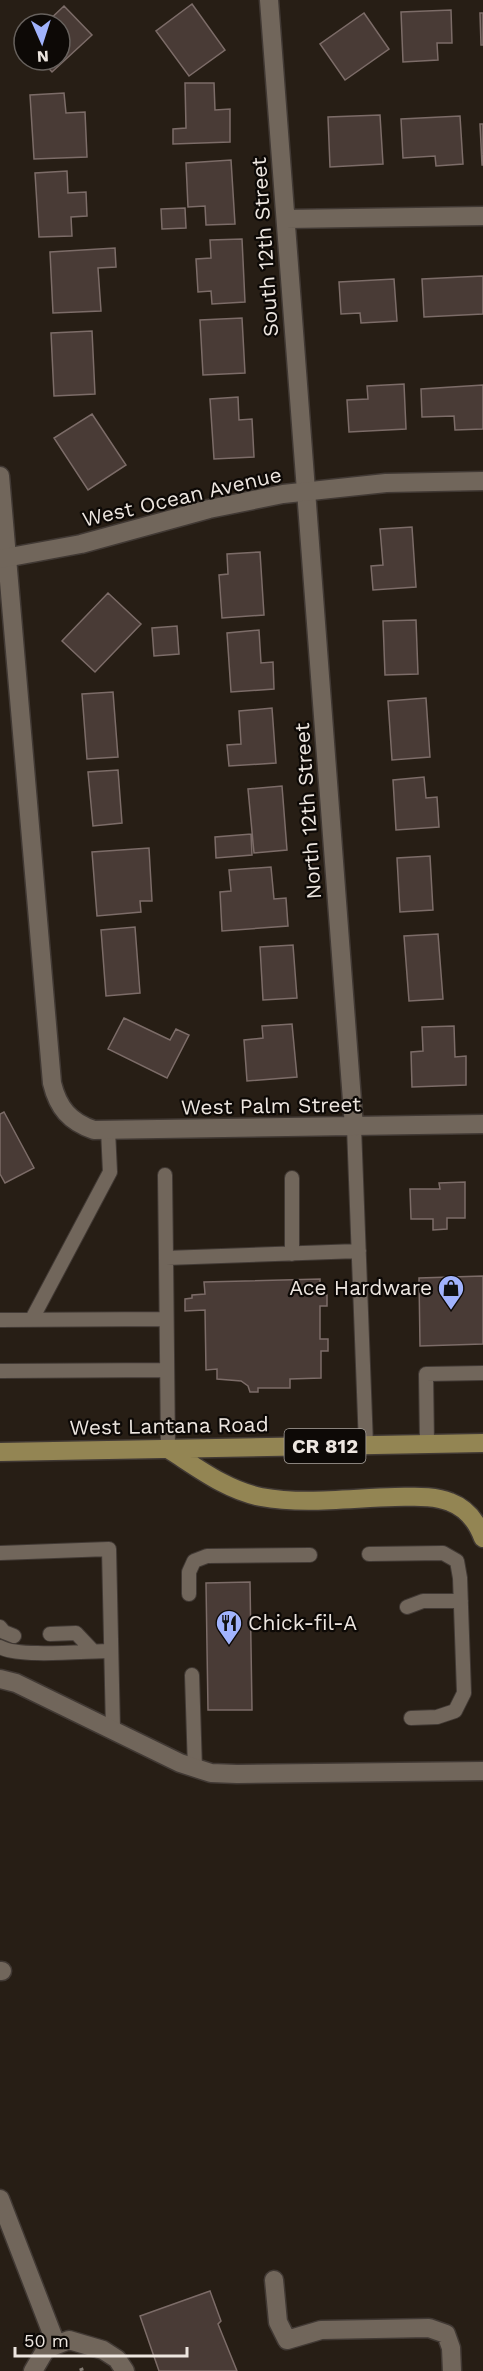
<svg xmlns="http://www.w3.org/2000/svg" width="483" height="2371" font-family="'Work Sans',sans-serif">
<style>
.building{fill:#493b36;stroke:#7c6c68;stroke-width:1.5}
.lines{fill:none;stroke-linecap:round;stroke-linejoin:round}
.service-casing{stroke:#413934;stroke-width:16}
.minor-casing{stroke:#413934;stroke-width:21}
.tertiary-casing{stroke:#413934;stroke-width:21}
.primary-casing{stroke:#413934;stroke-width:21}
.path{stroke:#837b73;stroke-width:4;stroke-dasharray:3 4.5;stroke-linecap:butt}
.service{stroke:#71665b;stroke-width:14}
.minor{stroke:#71665b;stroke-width:18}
.tertiary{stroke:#71665b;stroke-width:18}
.primary{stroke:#938553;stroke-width:18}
.labels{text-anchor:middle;stroke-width:4.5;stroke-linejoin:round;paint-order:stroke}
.shield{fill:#0d0906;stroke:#aaa49f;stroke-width:1.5}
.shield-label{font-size:20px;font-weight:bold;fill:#ede6e0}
.street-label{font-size:21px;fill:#ede6e0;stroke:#0d0906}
.poi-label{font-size:21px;fill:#ede6e0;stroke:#0d0906;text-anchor:end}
</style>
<rect width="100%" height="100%" fill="#271e15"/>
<!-- building -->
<path class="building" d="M192 4 225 50 189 76 156 31Z
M64 6 92 35 52 72 41 60H60V24H45Z
M451 10 452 43H437L438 60 403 62 401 12Z
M364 13 389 49 345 80 320 44Z
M480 13H483V45H481Z
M185 83H214L215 110 230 109V142L173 144V129L186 128Z
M64 93 66 113 85 112 87 157 34 159 30 95Z
M380 115 383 164 330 167 328 117Z
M460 116 463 164 436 166 435 156 403 158 401 119Z
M480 124H483V165H482Z
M231 160 235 224 206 225 205 206 188 207 186 163Z
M67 171 68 193 86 192 87 216 71 217 72 236 39 237 35 173Z
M185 208 186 228 162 229 161 209Z
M242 239 245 302 212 304 211 291 198 292 196 259 211 258 210 240Z
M115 248 116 267 98 268 101 311 53 313 50 252Z
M483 276V314L424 317 422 279Z
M394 279 397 321 361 323 360 313 341 314 339 282Z
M242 318 245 373 203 375 200 320Z
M92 331 95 394 54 396 51 333Z
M404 384 406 429 349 432 347 400 368 399 367 386Z
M483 385V429L455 430 454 416 422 417 421 389Z
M238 397 239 420 252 419 254 457 214 459 210 399Z
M92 414 126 465 88 490 54 438Z
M412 527 416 587 373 590 371 566 383 565 380 529Z
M260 552 264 615 222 618 219 575 228 574 227 554Z
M108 593 141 624 95 672 62 641Z
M416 620 418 674 385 675 383 621Z
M177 626 179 654 154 656 152 628Z
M259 630 261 663 273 662 274 689 231 692 227 633Z
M113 692 118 757 87 759 82 694Z
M426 698 430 757 392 760 388 701Z
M272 708 276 763 229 766 227 745 241 744 239 711Z
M118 770 122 823 93 826 88 772Z
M424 777 426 798 437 797 439 827 396 830 393 780Z
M282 786 287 850 254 853 248 789Z
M251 834 252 855 216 858 215 837Z
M149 848 152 901H140L141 912 97 916 92 852Z
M430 856 433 910 400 912 397 858Z
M271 867 274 899 286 898 288 926 222 931 220 892 231 891 229 870Z
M135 927 140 993 106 996 101 930Z
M438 934 443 999 409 1001 404 936Z
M293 945 297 998 263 1000 260 947Z
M124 1018 170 1040 176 1029 189 1035 167 1078 108 1049Z
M292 1024 297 1077 247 1081 244 1040 263 1038 262 1026Z
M454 1026 455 1057 466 1056V1085L412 1087 411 1052 423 1051 422 1027Z
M4 1112 34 1168 5 1183 0 1174V1114Z
M465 1182V1218H447V1229L433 1230V1219H411L410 1189H440L439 1183Z
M483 1276V1344L420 1346 419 1278Z
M320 1279V1296L327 1295V1306H320V1339H328V1351H321V1378L290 1379V1388H258V1392H250L248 1386 241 1381 217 1379V1369L206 1370 205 1310 185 1311V1299L192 1298V1295L205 1294 204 1282Z
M250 1582 252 1710H208L206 1583Z
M210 2291 221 2321 218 2324 237 2371H159L140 2316Z"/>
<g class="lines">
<!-- service casing -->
<g class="service-casing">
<path id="service" d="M354 1127 366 1445
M165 1175 166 1258
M292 1178V1254
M32 1319 110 1172 108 1130
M0 1320 166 1319
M0 1371 167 1370
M427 1444 426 1374 483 1373
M168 1449 166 1258 359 1251
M0 1553 109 1549 113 1730
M369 1554 443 1553 457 1561 460 1578 464 1693 455 1711 437 1717 411 1718
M189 1594V1572L194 1561 207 1556 310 1555
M407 1607 423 1601H461
M0 1627 4 1632 14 1636
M50 1634 76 1633 93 1651
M0 1647C19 1658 86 1651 111 1651
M192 1675 195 1769"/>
</g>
<!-- minor casing -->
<g class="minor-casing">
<path id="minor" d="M269 0 354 1127
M286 219 483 216
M0 476 52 1083C58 1108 70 1122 94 1130L483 1124
M0 1679 16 1683 180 1763 211 1773 237 1774 483 1771
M0 1971H2
M0 2199 56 2344
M274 2280 278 2322 287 2340 321 2330 429 2328 446 2334 451 2348 452 2371
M33 2371 46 2349 69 2340 103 2350 117 2359 125 2371"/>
</g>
<!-- tertiary casing -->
<g class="tertiary-casing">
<path id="tertiary" d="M0 559 81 544 209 509 283 494 386 483 483 481"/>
</g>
<!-- primary casing -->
<g class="primary-casing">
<path id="primary" d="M168 1449C198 1468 226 1490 261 1497 304 1505 352 1498 395 1497 413 1497 433 1495 450 1502 466 1508 477 1522 483 1538
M0 1452 483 1443"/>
</g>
<!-- path -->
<path class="path" d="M81 2368 82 2371"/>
<!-- service -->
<use href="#service" class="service"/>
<!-- minor -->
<use href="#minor" class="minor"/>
<!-- tertiary -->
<use href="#tertiary" class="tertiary"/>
<!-- primary -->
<use href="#primary" class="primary"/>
</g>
<!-- icons -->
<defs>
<g id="shop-pin" transform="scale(1.35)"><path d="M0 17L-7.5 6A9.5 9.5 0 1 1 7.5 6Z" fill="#a1b3fd" stroke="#0d0906"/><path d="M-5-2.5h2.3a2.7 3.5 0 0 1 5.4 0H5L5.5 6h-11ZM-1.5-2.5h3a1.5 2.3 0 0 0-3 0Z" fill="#111"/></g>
<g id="restaurant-pin" transform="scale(1.35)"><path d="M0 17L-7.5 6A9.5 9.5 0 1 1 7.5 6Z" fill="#a1b3fd" stroke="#0d0906"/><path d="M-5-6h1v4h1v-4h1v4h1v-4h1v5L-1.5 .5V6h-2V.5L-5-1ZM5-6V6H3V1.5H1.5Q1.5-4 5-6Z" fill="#111"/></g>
</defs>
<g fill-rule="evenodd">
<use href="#shop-pin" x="451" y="1288"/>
<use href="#restaurant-pin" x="229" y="1623"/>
</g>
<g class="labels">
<!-- shield labels -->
<rect class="shield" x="284.5" y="1429" width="81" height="34" rx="4.5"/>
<g class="shield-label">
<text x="325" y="1453">CR 812</text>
</g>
<!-- street labels -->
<g class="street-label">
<text transform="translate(265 247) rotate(-94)" y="7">South 12th Street</text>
<text transform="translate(182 497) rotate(-13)" y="7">West Ocean Avenue</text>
<text transform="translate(308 811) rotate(-94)" y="7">North 12th Street</text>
<text transform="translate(271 1106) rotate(-1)" y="7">West Palm Street</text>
<text transform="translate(169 1426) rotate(-1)" y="7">West Lantana Road</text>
</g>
<!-- poi labels -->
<g class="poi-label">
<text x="432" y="1295">Ace Hardware</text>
<text x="248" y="1630" text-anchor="start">Chick-fil-A</text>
</g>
</g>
<!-- north arrow -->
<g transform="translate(42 42) rotate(177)"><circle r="28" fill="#0d0906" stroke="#67615d" stroke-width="1.5"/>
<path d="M0-4.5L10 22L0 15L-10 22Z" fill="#a1b3fd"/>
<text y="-9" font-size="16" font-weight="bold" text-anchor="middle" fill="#ede6e0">N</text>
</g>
<!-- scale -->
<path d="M15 2347v9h172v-9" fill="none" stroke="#ede6e0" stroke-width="3"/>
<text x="24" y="2347" font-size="18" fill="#ede6e0" stroke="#0d0906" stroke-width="4.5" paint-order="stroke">50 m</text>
</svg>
